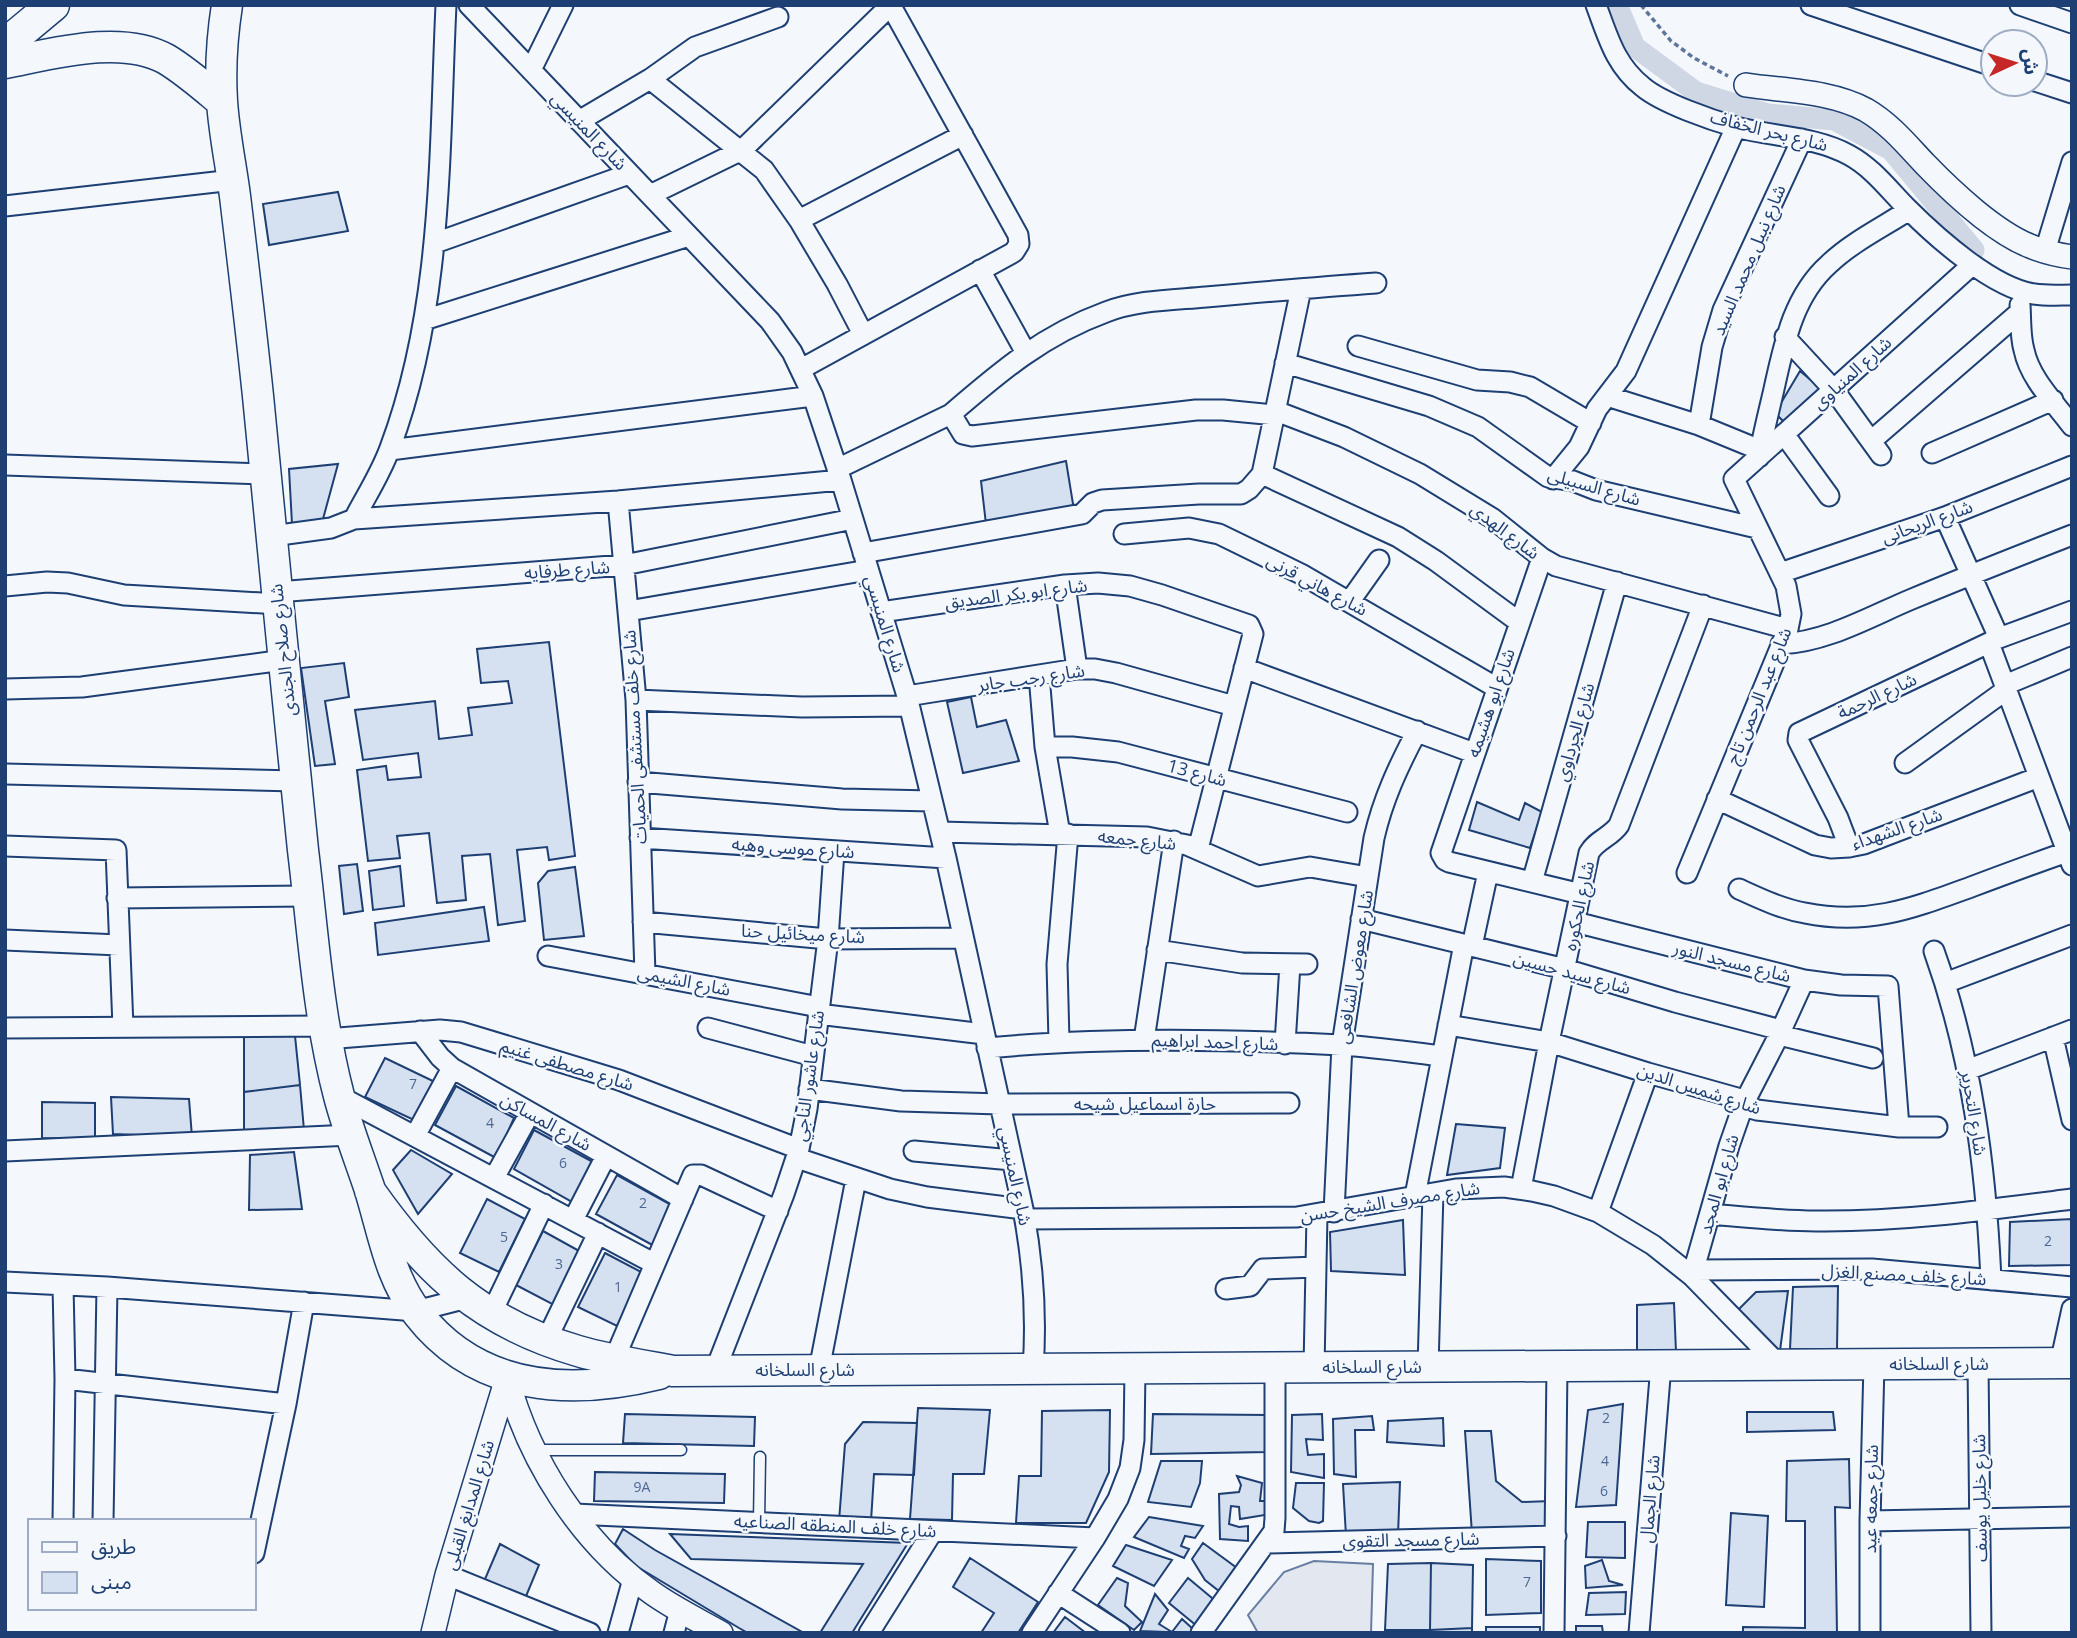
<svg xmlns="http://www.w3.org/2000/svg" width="2077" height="1638" font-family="'Open Sans','Noto Sans Arabic',sans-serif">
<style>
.parking{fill:#e3e8f0;stroke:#687fa3;stroke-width:2}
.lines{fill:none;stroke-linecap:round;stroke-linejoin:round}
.canal{stroke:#cfd7e4;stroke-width:21}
.building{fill:#d5e0f0;stroke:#1d3f73;stroke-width:2}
.service-casing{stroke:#1d3f73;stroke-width:13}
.minor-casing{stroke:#1d3f73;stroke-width:23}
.tertiary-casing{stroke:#1d3f73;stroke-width:26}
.primary-casing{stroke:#1d3f73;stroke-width:33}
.trunk-casing{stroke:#1d3f73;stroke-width:35}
.path{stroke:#5e769c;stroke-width:3.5;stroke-dasharray:5 3.5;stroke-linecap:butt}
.service{stroke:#f4f7fb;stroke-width:10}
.minor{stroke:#f4f7fb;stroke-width:19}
.tertiary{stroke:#f4f7fb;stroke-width:23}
.primary{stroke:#f4f7fb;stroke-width:30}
.trunk{stroke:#f4f7fb;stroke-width:32}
.labels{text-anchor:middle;stroke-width:5;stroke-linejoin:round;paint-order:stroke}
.number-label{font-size:14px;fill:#4b6792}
.street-label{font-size:18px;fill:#1d3f73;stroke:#f4f7fb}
</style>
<rect width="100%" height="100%" fill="#f4f7fb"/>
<!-- parking -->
<path class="parking" d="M1314 1561 1373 1564 1371 1633H1258L1248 1615 1284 1572Z"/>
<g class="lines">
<!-- canal -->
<path class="canal" d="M1617 5 1635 47 1696 92 1768 114 1834 120 1891 150 1974 250"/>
</g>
<!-- building -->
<path class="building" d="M338 192 348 231 269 245 263 204Z
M1800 371 1824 391 1787 425 1775 413Z
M1066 461 1074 510 986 524 981 481Z
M338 464 323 519 292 524 289 469Z
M549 642 575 856 549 860 547 847 517 850 525 921 498 925 490 854 462 856 466 900 437 903 429 833 397 836 400 858 368 861 357 770 386 766 388 780 421 777 418 753 363 760 355 710 435 701 439 739 472 735 468 708 512 703 508 681 481 683 477 649Z
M344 663 349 697 325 701 335 764 315 766 301 668Z
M971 697 977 727 1006 720 1019 761 963 773 947 702Z
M1477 802 1519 820 1525 803 1542 812 1530 848 1469 830Z
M357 864 363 911 344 914 339 866Z
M400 866 404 906 373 910 369 871Z
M575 867 584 936 544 940 538 883 548 871Z
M484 907 489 941 378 955 375 923Z
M244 1033 295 1036 300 1085 244 1092Z
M385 1058 435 1082 416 1121 365 1097Z
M300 1085 304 1130 244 1135V1092Z
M456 1086 514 1118 496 1158 435 1125Z
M111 1097 189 1099 192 1137 113 1134Z
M42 1102 95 1103V1139L42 1138Z
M1456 1124 1505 1128 1500 1168 1447 1175Z
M534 1130 593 1162 574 1203 514 1169Z
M411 1150 452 1174 418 1214 393 1170Z
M294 1152 302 1209 249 1210 250 1155Z
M617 1175 675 1207 656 1247 596 1214Z
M487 1199 525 1219 499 1272 460 1253Z
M2072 1219V1265L2009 1266 2010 1222Z
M1403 1220 1405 1275 1331 1271 1330 1232Z
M543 1231 581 1252 554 1305 516 1285Z
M605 1253 643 1273 617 1326 578 1307Z
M1838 1286 1837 1350 1790 1349 1793 1287Z
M1788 1291 1779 1358 1735 1313 1756 1292Z
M1674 1303 1676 1352 1637 1355V1305Z
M1623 1404 1616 1505 1576 1507 1588 1410Z
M918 1408 990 1410 984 1474H953L952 1520 910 1519Z
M1110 1410 1109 1472 1086 1523H1016L1019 1476H1041L1042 1411Z
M1747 1412H1833L1835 1430 1747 1432Z
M625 1414 755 1417 754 1446 623 1443Z
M1153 1414 1269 1415 1268 1452 1151 1454Z
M1322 1414 1323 1440 1306 1439 1308 1455 1324 1454V1478L1291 1472 1292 1415Z
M1372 1416 1374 1430H1355L1356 1477 1334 1474 1333 1419Z
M1443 1418 1444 1446 1387 1442 1388 1421Z
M863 1422 917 1423 914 1475 874 1474 871 1521H839L845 1444Z
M1465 1431H1491L1496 1481 1522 1502 1551 1501 1550 1531 1472 1534Z
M1849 1459 1850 1508 1835 1507 1837 1633H1743V1627L1805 1628V1521H1786L1787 1461Z
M1161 1461H1202L1200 1483 1191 1507 1148 1502Z
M595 1472 725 1474 724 1503 594 1501Z
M1237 1476 1262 1483 1260 1501H1270L1271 1514 1240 1519 1239 1507 1231 1506 1229 1524 1239 1527 1248 1526V1541L1220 1539 1219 1494 1239 1492 1241 1485Z
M1400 1482 1398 1535 1346 1536 1343 1484Z
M1296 1483H1324L1323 1521 1319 1523 1309 1521 1293 1508Z
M1731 1513 1768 1516 1764 1607 1726 1605Z
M1149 1517 1203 1526 1195 1538 1185 1536 1181 1546 1189 1549 1184 1558 1134 1537Z
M1588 1522H1625V1558L1586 1557Z
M623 1529 655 1550 804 1633H748L739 1628 636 1566 615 1544Z
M670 1534 908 1543 852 1633H820L863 1564 691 1559Z
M1203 1543 1241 1571 1224 1595 1205 1580 1192 1559Z
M500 1544 539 1565 524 1601 485 1579Z
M1126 1545 1172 1560 1154 1586 1113 1566Z
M970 1558 1038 1602 1018 1633H981L994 1613 953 1587Z
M1486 1559 1541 1561V1613L1486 1615Z
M1602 1560 1609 1581 1623 1585 1586 1588 1585 1566Z
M1431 1563 1430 1630H1385L1388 1564Z
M1431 1563 1473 1565 1472 1628 1430 1630Z
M1117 1578 1128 1583 1125 1606 1142 1622 1134 1630 1098 1605Z
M1188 1578 1218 1603 1203 1631 1169 1603Z
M1626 1592 1625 1614 1586 1615 1589 1593Z
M1155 1594 1168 1610 1159 1624 1172 1632 1182 1619 1194 1630 1192 1633 1140 1631Z
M1065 1617 1086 1633H1053Z
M1576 1626H1602L1603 1633H1576Z
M1486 1627H1540V1633H1486Z
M1472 1628V1633H1430V1630Z
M1385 1630H1414V1633H1385Z"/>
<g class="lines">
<!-- service casing -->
<g class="service-casing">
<path id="service" d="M534 1450H681
M759 1523 760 1457"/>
</g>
<!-- minor casing -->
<g class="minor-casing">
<path id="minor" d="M469 5 770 321 792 352 813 396 841 480 907 696 946 858 1023 1209C1033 1262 1037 1314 1033 1369
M1596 5C1608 37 1615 65 1643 87 1662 103 1711 120 1736 127 1773 137 1814 136 1849 155 1873 168 1889 190 1908 209 1937 238 1993 288 2034 294 2047 296 2059 295 2072 295
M1811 5 1993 66
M2020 5 2072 23
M531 70 563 5
M650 79 764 170 799 220 837 284 863 334
M2035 81 2072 93
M579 121 650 79 695 47 778 17
M650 195 742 150 891 5
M5 206 233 180
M799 220 963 135
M435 243 629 174
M2045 251 2072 162
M980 270 1026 353
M2020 305C2021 320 2020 336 2024 350 2030 379 2055 403 2072 426
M424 320 689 236
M1785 337 1834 390 1881 455
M1358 346 1477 380 1510 382 1530 387 1591 423
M1285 363 1429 406 1478 427 1548 477 1573 481 1596 490 1757 528
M801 369 1014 252 1019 244 1018 235 891 6
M1607 396 1699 425 1760 450
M1276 411 1344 437 1420 474 1492 518 1542 558 1556 566 1788 629
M951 414C1001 371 1043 335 1106 312 1137 300 1173 300 1206 297 1262 292 1319 287 1376 283
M1699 425 1712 347 1723 310 1802 139
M1784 434 1829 496
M1871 441 2020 312
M390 450 813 396
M1932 453 2053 400
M1759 457C1763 434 1769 411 1774 389 1784 344 1793 296 1829 264 1852 242 1883 227 1909 210
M5 465 266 474
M837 469 951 414 963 434 972 436 1196 410H1223L1274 415
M1262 474 1301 289
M1553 479 1579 447 1597 409 1626 371 1736 127
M618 501 636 700 645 974
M1945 517 1999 638
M354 519 618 501 841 480
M1124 534 1189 528 1219 534 1301 574 1497 688
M272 536 331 528 354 519C366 496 381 473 390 448 443 307 439 153 446 5
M863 553 1082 514 1093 503 1102 500 1199 494H1241L1249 489 1262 474 1398 537 1436 561 1519 622
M1542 558 1441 853 1445 860 1449 862 1581 894
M1780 573 1945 517 2072 466
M1065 585 1077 669
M5 586 47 582 68 583 124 595 279 604
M277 592 624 565 853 519
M1350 601 1379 560
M628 611 868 570
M881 612 1065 585 1098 583 1130 586 1162 595 1249 625 1253 634 1198 849
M1989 643 2072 865
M1781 644C1827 642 1871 616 1912 599 1965 577 2018 556 2072 535
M1244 668 1474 753
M1039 675 1045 747 1060 834
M2005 685 2072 657
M5 689 82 687 284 660
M907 696 1077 669H1095L1116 673 1234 706
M636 700 802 707 909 706
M1045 747H1072L1118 752 1347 812
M1905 763 2006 690
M5 774 296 781
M638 782 842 799 932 801
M1717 799 1815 845 1831 848 1849 847 1864 844 2039 777
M940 832 1147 837 1187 845 1258 876 1310 867 1368 877
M640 838 946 858
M5 846 116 850 123 1027
M1849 847 1838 818 1798 740 1799 733 1999 638 2072 611
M1687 873 1788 629 1791 614 1786 586 1734 479 1972 265
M1532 882 1617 582
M1739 889C1761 899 1782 909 1805 913 1868 926 1913 908 1971 887 2003 875 2035 863 2067 852
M117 898 309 896
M1361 919 1565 969 1675 1002 1781 1030
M643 922 828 939 963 938
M1575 922 1804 980 1841 985 1888 986 1899 1127
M5 940 119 945
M1472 946 1488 872
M1157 950 1242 963 1307 964
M1934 951C1972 1057 1986 1168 1991 1280
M548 956 819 1007
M1945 983 2072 935
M818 1014 984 1034
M1448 1025 1549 1042 1648 1073 1737 1098 1750 1108 1757 1110 1899 1127H1937
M5 1028 323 1026
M708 1028 813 1056
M420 1031 440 1057 452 1068 683 1199
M1779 1035 1873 1058
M2053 1037 2072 1120
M326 1039 440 1030 461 1032 619 1080 799 1149
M1144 1040 1174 841
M1059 1041 1057 964 1068 834
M1285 1044 1290 964
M987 1048C1104 1037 1223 1039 1341 1045 1374 1047 1408 1052 1442 1056
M1967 1070 2072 1030
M809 1089 901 1101 1000 1104 1289 1103
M339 1096 655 1264
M415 1136 452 1068
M5 1151 351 1135
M914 1151 1012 1160
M797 1158 890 1189 927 1197 1023 1209
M494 1178 530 1113
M1521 1189 1549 1042 1589 853C1596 840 1611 837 1619 825L1703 605
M1415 1196 1464 944
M1334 1212 1342 1045 1374 838C1383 799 1398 767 1417 731
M1598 1212 1648 1073
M1710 1214C1745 1217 1781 1221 1816 1221 1902 1222 1987 1210 2072 1199
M1025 1219 1297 1217 1456 1189 1504 1187 1532 1191 1554 1196 1598 1212 1653 1245 1692 1276 1779 1365
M573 1220 606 1156
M1694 1270 1872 1269 2072 1287
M1692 1276 1729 1146 1744 1103 1779 1035 1804 980
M5 1282 107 1287 416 1311 467 1298
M1226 1289 1250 1286 1263 1269 1316 1267
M491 1314 544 1204
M546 1341 598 1233
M1978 1364 1981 1633
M2060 1364 2072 1309
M1428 1367 1433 1193
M1314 1368 1317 1215
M610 1369 693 1175H701L778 1211
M819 1370 856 1179
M715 1371 784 1194 799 1149 807 1109 828 939 834 851
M65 1379 286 1404
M574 1514 1095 1538
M63 1521 65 1379 63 1285
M103 1521 107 1287
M1870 1521 2072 1517
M1266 1543 1556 1536
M254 1553 286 1404 304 1302
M447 1575 590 1633
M1058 1593 1120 1633
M618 1633 633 1579
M674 1633 680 1610
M869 1633 933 1531
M1032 1633 1095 1538 1118 1499 1130 1468 1134 1440 1135 1369
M1201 1633 1274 1531 1275 1518V1368
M1554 1633 1557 1366
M1639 1633 1661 1365
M1870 1633V1521L1874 1364"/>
</g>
<!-- tertiary casing -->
<g class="tertiary-casing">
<path id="tertiary" d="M1746 85C1786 91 1831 91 1866 110 1890 124 1907 145 1925 164 1952 192 1995 232 2030 246 2044 252 2058 255 2072 257
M507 1378C529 1460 581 1543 651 1592 673 1608 698 1620 721 1633
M433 1633 447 1575 507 1378"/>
</g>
<!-- primary casing -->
<g class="primary-casing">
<path id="primary" d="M227 5C222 37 220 69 222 101 224 133 231 165 235 196 243 263 251 329 258 396 273 547 287 699 303 850 313 932 318 1016 339 1096 347 1127 359 1157 369 1187 383 1231 389 1277 418 1314 478 1391 570 1396 659 1374
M5 63C52 54 121 34 166 59 186 71 204 87 222 102
M370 1191C427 1272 481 1323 578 1351 609 1360 641 1365 673 1371L2072 1363"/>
</g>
<!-- trunk casing -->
<g class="trunk-casing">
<path id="trunk" d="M5 45 53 5"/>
</g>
<!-- path -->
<path class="path" d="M1641 5 1671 41 1694 58 1728 76"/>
<!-- service -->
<use href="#service" class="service"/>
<!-- minor -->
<use href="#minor" class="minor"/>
<!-- tertiary -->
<use href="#tertiary" class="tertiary"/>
<!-- primary -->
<use href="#primary" class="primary"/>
<!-- trunk -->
<use href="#trunk" class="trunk"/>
</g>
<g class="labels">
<!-- number labels -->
<g class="number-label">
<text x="413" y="1089">7</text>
<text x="490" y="1128">4</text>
<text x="563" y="1168">6</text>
<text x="643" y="1208">2</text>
<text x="504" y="1242">5</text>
<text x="2048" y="1246">2</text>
<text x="559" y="1269">3</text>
<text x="618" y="1292">1</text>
<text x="1606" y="1423">2</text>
<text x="1605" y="1466">4</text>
<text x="642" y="1492">9A</text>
<text x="1604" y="1496">6</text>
<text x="1527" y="1587">7</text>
</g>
<!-- street labels -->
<g class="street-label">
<text transform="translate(589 131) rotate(46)" y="6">شارع المنيسي</text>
<text transform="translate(1769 131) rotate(14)" y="6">شارع بحر الخفاف</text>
<text transform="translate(1749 260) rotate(-67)" y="6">شارع نبيل محمد السيد</text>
<text transform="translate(1852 373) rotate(-42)" y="6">شارع المنياوى</text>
<text transform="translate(1594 487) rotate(16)" y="6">شارع السبيلى</text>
<text transform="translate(1927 522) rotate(-20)" y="6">شارع الريحانى</text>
<text transform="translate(1505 531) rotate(37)" y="6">شارع الهدي</text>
<text transform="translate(567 570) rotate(-4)" y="6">شارع طرفايه</text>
<text transform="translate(1317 585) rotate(28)" y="6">شارع هاني قرنى</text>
<text transform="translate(1016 594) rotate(-7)" y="6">شارع ابو بكر الصديق</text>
<text transform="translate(885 624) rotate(73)" y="6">شارع المنيسي</text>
<text transform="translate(283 650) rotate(-96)" y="6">شارع صلاح الجندى</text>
<text transform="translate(1031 678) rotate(-8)" y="6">شارع رجب جابر</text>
<text transform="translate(1759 696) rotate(-68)" y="6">شارع عبد الرحمن تاج</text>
<text transform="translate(1877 696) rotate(-25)" y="6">شارع الرحمة</text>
<text transform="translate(1491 703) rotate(-71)" y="6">شارع ابو هشيمه</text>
<text transform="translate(1575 732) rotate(-74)" y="6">شارع الجرداوي</text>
<text transform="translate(635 737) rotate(-93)" y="6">شارع خلف مستشفى الحميات</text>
<text transform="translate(1197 773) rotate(15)" y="6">شارع 13</text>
<text transform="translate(1897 829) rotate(-19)" y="6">شارع الشهداء</text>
<text transform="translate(1137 840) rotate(6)" y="6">شارع جمعه</text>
<text transform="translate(793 848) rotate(4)" y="6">شارع موسى وهبه</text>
<text transform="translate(1579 906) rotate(-78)" y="6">شارع الحكوره</text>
<text transform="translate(803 934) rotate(3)" y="6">شارع ميخائيل حنا</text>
<text transform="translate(1732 962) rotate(14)" y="6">شارع مسجد النور</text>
<text transform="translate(1355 967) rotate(-81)" y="6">شارع معوض الشافعى</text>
<text transform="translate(1572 973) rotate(15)" y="6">شارع سيد حسين</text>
<text transform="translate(684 981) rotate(11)" y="6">شارع الشيمى</text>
<text transform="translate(1215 1042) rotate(2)" y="6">شارع احمد ابراهيم</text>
<text transform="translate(567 1065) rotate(17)" y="6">شارع مصطفى غنيم</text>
<text transform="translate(809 1076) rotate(-82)" y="6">شارع عاشور الناجي</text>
<text transform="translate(1699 1089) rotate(18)" y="6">شارع شمس الدين</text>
<text x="1145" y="1110">حارة اسماعيل شيحه</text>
<text transform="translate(1974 1113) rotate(81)" y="6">شارع التحرير</text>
<text transform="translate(546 1122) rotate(29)" y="6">شارع المساكن</text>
<text transform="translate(1015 1176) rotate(78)" y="6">شارع المنيسي</text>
<text transform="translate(1719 1184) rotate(-74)" y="6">شارع ابو المجد</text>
<text transform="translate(1390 1202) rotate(-9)" y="6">شارع مصرف الشيخ حسن</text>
<text transform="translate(1904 1275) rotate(3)" y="6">شارع خلف مصنع الغزل</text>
<text x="1939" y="1370">شارع السلخانه</text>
<text x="1372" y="1373">شارع السلخانه</text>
<text x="805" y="1376">شارع السلخانه</text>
<text transform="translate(1980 1498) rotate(-91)" y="6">شارع خليل يوسف</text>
<text transform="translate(1650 1499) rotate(-85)" y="6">شارع الجمال</text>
<text transform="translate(1871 1499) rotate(-89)" y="6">شارع جمعه عيد</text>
<text transform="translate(469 1505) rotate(-73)" y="6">شارع المدابغ القبلى</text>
<text transform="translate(835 1526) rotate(3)" y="6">شارع خلف المنطقه الصناعيه</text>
<text transform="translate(1411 1540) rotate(-1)" y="6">شارع مسجد التقوى</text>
</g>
</g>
<!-- border -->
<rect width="2077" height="1638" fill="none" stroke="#1d3f73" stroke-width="14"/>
<!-- legend -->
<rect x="28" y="1519" width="228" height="91" fill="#f4f7fb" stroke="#9eadc5" stroke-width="2"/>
<rect x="42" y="1542" width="35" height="10" fill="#f4f7fb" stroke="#9eadc5" stroke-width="2"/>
<text x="91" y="1554" font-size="21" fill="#1d3f73">طريق</text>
<rect x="42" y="1572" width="35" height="21" fill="#d5e0f0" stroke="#9eadc5" stroke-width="2"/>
<text x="91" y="1589" font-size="21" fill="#1d3f73">مبنى</text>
<!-- north arrow -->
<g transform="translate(2014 63) rotate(86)"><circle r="33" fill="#f4f7fb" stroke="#9eadc5" stroke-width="2"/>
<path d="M0-5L12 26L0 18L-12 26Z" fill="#c62828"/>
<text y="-10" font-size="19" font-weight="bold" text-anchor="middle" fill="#1d3f73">ش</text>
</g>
</svg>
